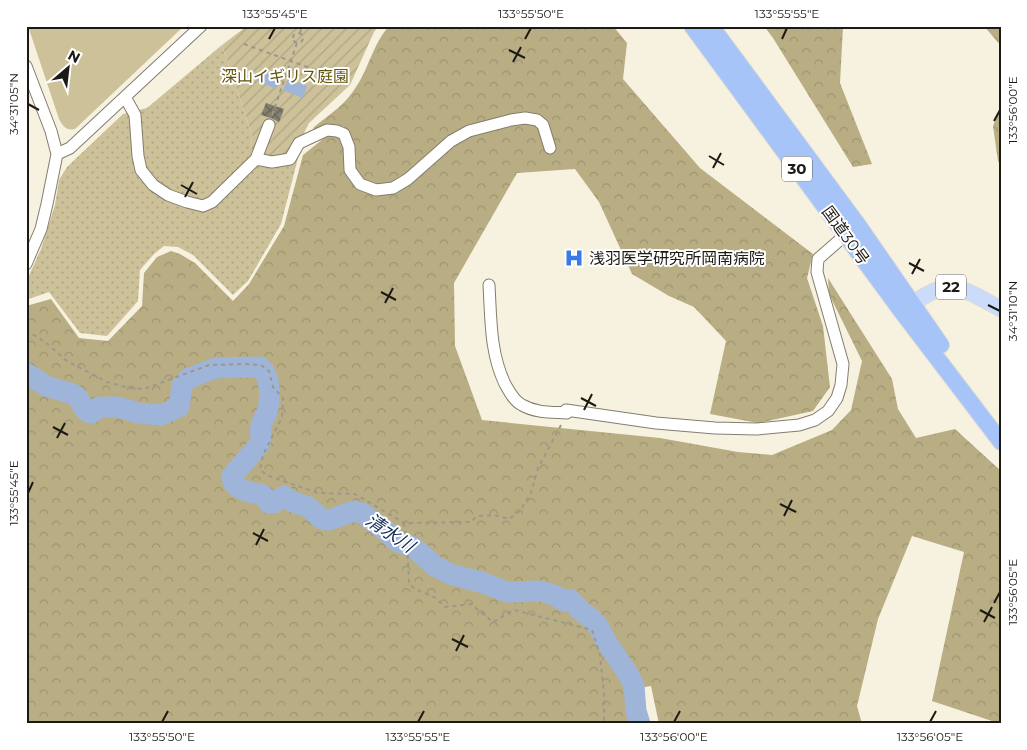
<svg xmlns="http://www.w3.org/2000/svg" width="1027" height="750" font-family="Montserrat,'Noto Sans JP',sans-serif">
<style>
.grass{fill:#ccc199}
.forest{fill:url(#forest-crowns)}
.park{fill:url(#park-dots)}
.garden{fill:url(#garden-furrows)}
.water{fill:#9fb4d9}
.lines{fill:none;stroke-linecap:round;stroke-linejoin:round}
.river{stroke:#9fb4d9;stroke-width:21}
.building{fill:url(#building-cross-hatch)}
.minor-casing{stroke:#827e6e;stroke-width:13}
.major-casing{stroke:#dbdad9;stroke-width:17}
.highway-casing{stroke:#dbdad9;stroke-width:18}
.path{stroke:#9c988b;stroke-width:2;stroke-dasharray:4 4;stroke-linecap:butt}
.minor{stroke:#fff;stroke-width:11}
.major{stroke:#cadcfa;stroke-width:15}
.highway{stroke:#a6c4f7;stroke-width:16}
.ticks{fill:none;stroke:#1c1a14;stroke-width:2}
.labels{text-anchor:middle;stroke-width:4;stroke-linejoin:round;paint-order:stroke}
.shield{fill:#fff;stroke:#605f5a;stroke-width:1}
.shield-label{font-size:15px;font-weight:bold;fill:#1c1a14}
.park-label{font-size:16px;fill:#66550d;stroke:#fff}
.street-label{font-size:16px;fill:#1c1a14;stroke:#fff}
.poi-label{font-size:16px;fill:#1c1a14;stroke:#fff;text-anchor:start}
.water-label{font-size:18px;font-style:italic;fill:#132c59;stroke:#fff}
.neatline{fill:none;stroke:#1c1a14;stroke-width:2}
.ticks-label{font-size:12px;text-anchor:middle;fill:#1c1a14}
</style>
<defs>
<pattern id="forest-crowns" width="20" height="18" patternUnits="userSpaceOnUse" patternTransform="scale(1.25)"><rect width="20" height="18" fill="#b9ad84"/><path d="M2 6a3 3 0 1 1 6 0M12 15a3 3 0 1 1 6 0" fill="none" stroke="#9e9471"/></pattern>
<pattern id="park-dots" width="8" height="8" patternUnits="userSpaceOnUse" patternTransform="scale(1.25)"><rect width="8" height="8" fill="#ccc199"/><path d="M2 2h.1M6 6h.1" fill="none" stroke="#afa583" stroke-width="1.8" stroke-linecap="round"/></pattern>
<pattern id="garden-furrows" width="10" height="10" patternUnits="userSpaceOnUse" patternTransform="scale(1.25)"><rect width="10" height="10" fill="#ccc199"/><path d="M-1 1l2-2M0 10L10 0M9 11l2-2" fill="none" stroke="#afa583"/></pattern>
<pattern id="building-cross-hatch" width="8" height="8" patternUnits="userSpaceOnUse" patternTransform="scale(1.25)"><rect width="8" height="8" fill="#847f6f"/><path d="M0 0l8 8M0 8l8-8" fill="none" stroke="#6b675a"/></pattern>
</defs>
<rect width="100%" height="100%" fill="#f7f2e0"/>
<!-- grass -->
<path class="grass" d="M28 26H184L75 129C66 131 63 126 59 119Z"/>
<!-- forest -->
<path class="forest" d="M389 26H613L627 43 623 79 700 168 813 254 807 278 823 326 830 387 813 411 758 423 710 414 726 341 694 307 669 296 632 274 599 202 575 169 517 173 454 283 455 346 482 420 660 438 738 452 772 455 832 430 851 410 862 361 829 294 828 278 892 379 898 409 916 438 955 429 1001 471V724L932 701 964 552 912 536 878 619 857 706 862 724H659L651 686 633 689 631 705 635 724H26V306L51 299 79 338 108 341 142 306 144 273 157 257 171 251 180 254 195 263 233 301 249 284 284 226 303 155 328 135 351 138 347 129 343 126H336L312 132 314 127C329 115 346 104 356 87 369 68 373 44 389 26Z
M764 26H902V27H843L840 83 872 164 853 167 773 38Z
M984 26H1001V46Z
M1001 107V167L998 161 993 126Z"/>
<!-- park -->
<path class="park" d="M222 45 252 135 251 152 261 164 299 154 281 224 248 281 233 295 193 255 178 247 164 246 154 254 140 270 138 301 107 336 80 333 49 292 26 300V282L41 249 55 205 59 180 67 167 123 114 147 108Z"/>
<!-- garden -->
<path class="garden" d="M247 26H379L374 32 350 85 309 123 302 137 289 154 268 157 251 152 252 135 222 45Z"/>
<!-- water -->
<path class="water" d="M261 70 280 77 276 89 257 81Z
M288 79 307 86 303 98 283 90Z"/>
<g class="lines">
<!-- river -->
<path class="river" d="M26 373 46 386 73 394 78 398 85 410 91 413 99 407H118L138 413 161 415 179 407 182 386 189 378 216 368 260 367C271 376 271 399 267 412 265 417 262 421 261 426 259 434 263 436 259 445L232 476C232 487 244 491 253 493 255 493 259 493 261 494 265 496 266 500 269 503H274L284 496 293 502 308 507 322 519 329 520 354 511 362 513 387 532 396 541 413 547 435 566 450 574 484 583 507 592 540 591 554 595 564 601 571 600 581 611 591 618 598 626 606 641 630 677 634 686 636 711 640 724"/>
</g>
<!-- building -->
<path class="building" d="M266 103 284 109 279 122 271 118 261 115Z"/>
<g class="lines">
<!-- minor casing -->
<g class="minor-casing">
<path id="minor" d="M26 66 51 131 57 154 47 204 41 229 26 264
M125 97 135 115 138 156 141 170 153 185 168 195 187 202 203 206 212 202 256 159 272 162 290 159 299 143 327 130 337 131 344 134 349 147 350 170 360 184 376 190 393 188 408 179 451 141 469 131 511 120 525 118 537 120 543 125 550 148
M57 154 70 148 201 26
M256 159 269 125
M489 285C491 319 490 353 505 384 509 391 514 401 522 405 536 413 551 412 567 413L566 410 656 423 715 428 757 429 799 425 815 420 828 411 837 398 841 385 843 364 817 272 818 259 850 231"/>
</g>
<!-- major casing -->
<g class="major-casing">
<path id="major" d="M903 311C948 276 955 284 1001 309"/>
</g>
<!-- highway casing -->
<g class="highway-casing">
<path id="highway" d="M692 26 902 312 1001 442
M711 26 858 225 941 345"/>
</g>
<!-- path -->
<path class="path" d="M300 33 302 26
M293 38a5 5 0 1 1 10 0a5 5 0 1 1-10 0Z
M244 44 332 76
M272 115 297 43
M26 330 45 342 67 361 107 382 130 388 144 389 209 365 243 364 261 365 269 371 273 387 283 398 282 417 263 455 260 469 266 475 318 493 355 494 404 523 471 522 477 516 494 515 509 519 520 511 531 493 538 468 561 425
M404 523 407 541 409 584 415 589 434 597 445 607 471 604 493 622 514 610 592 630 600 655 604 693V724"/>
<!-- minor -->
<use href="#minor" class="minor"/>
<!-- major -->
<use href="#major" class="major"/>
<!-- highway -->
<use href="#highway" class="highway"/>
</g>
<!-- ticks -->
<path class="ticks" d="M269 39 275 28M525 39 531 28M782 39 787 28M509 50 525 58M513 62 521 47M28 104 39 110M994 121 1000 110M709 156 724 165M713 168 721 153M181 185 197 194M185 197 193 182M909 263 924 271M912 274 920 259M381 292 396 300M385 303 393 288M988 305 1000 311M581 398 596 406M584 410 592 394M53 427 68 435M57 438 65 423M28 493 33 482M780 504 796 512M784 516 792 500M253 533 268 541M256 545 264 529M994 603 1000 592M980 610 995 618M984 622 992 607M452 639 468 647M456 651 464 635M162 722 168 711M418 722 424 711M674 722 680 711M930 722 936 711"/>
<!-- icons -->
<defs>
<g id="hospital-bare" transform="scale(1.5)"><path d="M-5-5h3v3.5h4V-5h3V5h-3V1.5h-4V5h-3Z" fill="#3c79e8" stroke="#fff" stroke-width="2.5" paint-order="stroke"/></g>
</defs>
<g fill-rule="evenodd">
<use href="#hospital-bare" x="574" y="258"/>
</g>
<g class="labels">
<!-- shield labels -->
<g class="shield">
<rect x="782" y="156.5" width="30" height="25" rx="4"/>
<rect x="936" y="274.5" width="30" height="25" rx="4"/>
</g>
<g class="shield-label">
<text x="797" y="174">30</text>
<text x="951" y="292">22</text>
</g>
<!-- park labels -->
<g class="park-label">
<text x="285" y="82">深山イギリス庭園</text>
</g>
<!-- street labels -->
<g class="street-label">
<text transform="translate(846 235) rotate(54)" y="6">国道30号</text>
</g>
<!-- poi labels -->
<g class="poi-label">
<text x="589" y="264">浅羽医学研究所岡南病院</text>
</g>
<!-- water labels -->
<g class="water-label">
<text transform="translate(390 533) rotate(34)" y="6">清水川</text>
</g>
</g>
<!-- border -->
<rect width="1027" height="750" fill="none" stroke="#ffffff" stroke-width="55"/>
<!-- north arrow -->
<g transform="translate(68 68) rotate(28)" stroke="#ffffff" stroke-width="4" paint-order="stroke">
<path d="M0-4L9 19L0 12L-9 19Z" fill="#1c1a14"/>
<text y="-8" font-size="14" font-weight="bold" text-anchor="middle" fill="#1c1a14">N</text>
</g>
<rect x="28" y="28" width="972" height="694" class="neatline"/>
<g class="ticks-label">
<text x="275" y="18">133°55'45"E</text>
<text x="531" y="18">133°55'50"E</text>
<text x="787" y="18">133°55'55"E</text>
<text transform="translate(14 104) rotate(-90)" y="4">34°31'05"N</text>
<text transform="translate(1013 110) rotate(-90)" y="4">133°56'00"E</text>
<text transform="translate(1013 311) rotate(-90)" y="4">34°31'10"N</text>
<text transform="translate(14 493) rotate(-90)" y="4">133°55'45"E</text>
<text transform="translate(1013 592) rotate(-90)" y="4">133°56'05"E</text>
<text x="162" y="741">133°55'50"E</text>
<text x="418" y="741">133°55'55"E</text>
<text x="674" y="741">133°56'00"E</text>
<text x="930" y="741">133°56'05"E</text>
</g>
</svg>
